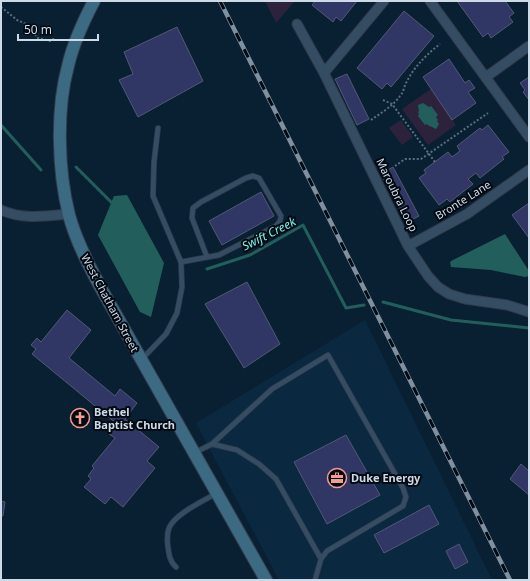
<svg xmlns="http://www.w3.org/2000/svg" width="530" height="581" font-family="'Noto Sans',sans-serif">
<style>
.built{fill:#0b2841}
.green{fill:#2d223c}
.water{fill:#225f5c}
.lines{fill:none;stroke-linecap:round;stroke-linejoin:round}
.stream{stroke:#225f5c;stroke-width:3}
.building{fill:#313764;stroke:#525875}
.lane-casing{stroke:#313a4b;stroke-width:6}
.street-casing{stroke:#313a4b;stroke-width:11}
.secondary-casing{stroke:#313a4b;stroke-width:14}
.path{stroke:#5b6e7f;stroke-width:2;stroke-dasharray:2 2;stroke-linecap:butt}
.lane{stroke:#354d63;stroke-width:4.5}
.street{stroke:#354d63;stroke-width:9}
.secondary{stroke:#3c6a82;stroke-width:12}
.rail-casing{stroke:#7f90a0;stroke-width:4.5}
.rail{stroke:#020911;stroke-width:3;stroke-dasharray:9;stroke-linecap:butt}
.labels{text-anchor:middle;stroke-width:4;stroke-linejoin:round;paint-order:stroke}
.street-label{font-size:11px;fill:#cddae8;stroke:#020911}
.poi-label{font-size:11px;font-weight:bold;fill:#cddae8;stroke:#020911;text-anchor:start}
.water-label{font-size:12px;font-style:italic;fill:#7cf3ed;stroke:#020911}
</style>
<rect width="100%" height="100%" fill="#092033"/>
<!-- built -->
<path class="built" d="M365 320 492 580H279L196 423Z"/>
<!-- green -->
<path class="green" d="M265 1H294V2L276 23Z
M431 89 456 125 428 145 402 109Z
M401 120 413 137 402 145 389 128Z"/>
<!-- water -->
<path class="water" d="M423 103 429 107 431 106 438 115 436 117 438 120 437 121 439 124 436 129 430 126H429L427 124 425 125 418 116 419 114 418 112 419 111 418 105Z
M127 195 164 263 151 317 140 312 98 235 114 196Z
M505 234 529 271V276L525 277 491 270 451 267 450 262 453 260Z"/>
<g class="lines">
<!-- stream -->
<path class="stream" d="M1 125 41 170
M76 167 114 205
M207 269 250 255 303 225 346 308 364 305
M383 302 451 320 529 328"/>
</g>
<!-- building -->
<path class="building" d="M315 1H357L341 21 336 17 333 22 312 5Z
M457 1H505L514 13 509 17 513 22 491 38 488 33 483 37Z
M404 11 434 36 391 87 387 83 382 89 357 68Z
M177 27 203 81 138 117 119 80 133 74 124 52Z
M449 59 465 83 469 80 475 88 468 92 476 103 452 120 423 77Z
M347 74 369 119 357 125 335 79Z
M529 77V100L523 92 525 90 520 83Z
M488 125 509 152 502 157 504 159 480 178 476 173 468 179 473 184 450 202 447 199 439 205 419 178 426 173 424 170 448 152 452 157 460 151 457 146 480 128 482 130Z
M393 167 419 216 407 222 381 174Z
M261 192 274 216 222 245 209 221Z
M529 203V238L512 215Z
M247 282 280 344 244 368 205 304Z
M67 310 91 330 69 358 115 396 120 389 137 403 125 419 159 447 147 461 155 468 123 507 111 497 105 504 84 487 91 479 88 476 94 468 92 466 115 438 109 434 117 424 32 354 36 349 31 345 37 338 41 342Z
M346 435 380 495 327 524 294 462Z
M521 464 529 471V495L510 479Z
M1 501 5 502 3 516 1 515Z
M429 505 439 524 384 553 374 535Z
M459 544 468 562 455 569 446 551Z"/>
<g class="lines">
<!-- lane casing -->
<g class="lane-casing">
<path id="lane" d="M181 262 219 255 276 226 280 221 281 216 259 178 253 176 246 178 201 202 193 208 192 218 207 257
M142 359 166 334 177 313 182 287 181 262 153 196 154 162 158 128
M212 444 237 450 259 464 276 479 321 559
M196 452 212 444 272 389 328 355 403 488 406 497 403 506 327 551 321 559 315 580
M176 567C170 562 169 555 168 547 167 541 167 534 169 528 175 514 203 501 217 493"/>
</g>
<!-- street casing -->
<g class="street-casing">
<path id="street" d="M430 1 529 137
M297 24 324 73 408 246 428 276 438 287 449 294 465 299 507 305 529 312
M324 73 384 1
M486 77 529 46
M1 210C23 220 46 216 69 214
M408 246 467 214 529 170"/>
</g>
<!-- secondary casing -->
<g class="secondary-casing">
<path id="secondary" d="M94 1C83 22 73 44 68 66 56 110 58 171 69 215 76 241 89 266 102 290L266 580"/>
</g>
<!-- path -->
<path class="path" d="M1 7 17 20 26 24 38 38 50 41 55 38
M383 100 392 104 435 162
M371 120C381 113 393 106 400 96 404 92 404 86 407 81 415 66 427 54 440 44
M395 166 405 159H421L488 113"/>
<!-- lane -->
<use href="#lane" class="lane"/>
<!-- street -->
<use href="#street" class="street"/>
<!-- secondary -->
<use href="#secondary" class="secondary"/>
<!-- rail casing -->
<g class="rail-casing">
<path id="rail" d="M220 1 510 580"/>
</g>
<!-- rail -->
<use href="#rail" class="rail"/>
</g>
<!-- icons -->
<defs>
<g id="church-ring" transform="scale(1)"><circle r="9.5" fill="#020911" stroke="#f59c91" stroke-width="1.5"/><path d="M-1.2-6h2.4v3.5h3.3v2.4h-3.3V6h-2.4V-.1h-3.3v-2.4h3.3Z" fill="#f59c91"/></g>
<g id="office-ring" transform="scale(1)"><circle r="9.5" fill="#020911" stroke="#f59c91" stroke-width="1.5"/><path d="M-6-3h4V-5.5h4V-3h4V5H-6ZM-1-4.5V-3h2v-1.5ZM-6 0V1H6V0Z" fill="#f59c91"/></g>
</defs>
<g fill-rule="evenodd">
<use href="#church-ring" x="80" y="418"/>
<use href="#office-ring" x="337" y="478"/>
</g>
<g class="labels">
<!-- street labels -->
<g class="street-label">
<text transform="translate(397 195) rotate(64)" y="4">Maroubra Loop</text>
<text transform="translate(463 200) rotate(-32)" y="4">Bronte Lane</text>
<text transform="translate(110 303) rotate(62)" y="4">West Chatham Street</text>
</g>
<!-- poi labels -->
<g class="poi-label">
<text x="94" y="416">Bethel<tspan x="94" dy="13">Baptist Church</tspan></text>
<text x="351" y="482">Duke Energy</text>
</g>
<!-- water labels -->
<g class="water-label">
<text transform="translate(269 234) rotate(-27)" y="4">Swift Creek</text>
</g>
</g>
<!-- border -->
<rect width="530" height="581" fill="none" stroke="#cddae8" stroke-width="4"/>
<!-- scale -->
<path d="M18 34v6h80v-6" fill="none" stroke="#cddae8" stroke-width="2"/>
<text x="24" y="34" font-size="12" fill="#cddae8" stroke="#020911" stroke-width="3" paint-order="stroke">50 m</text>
</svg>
